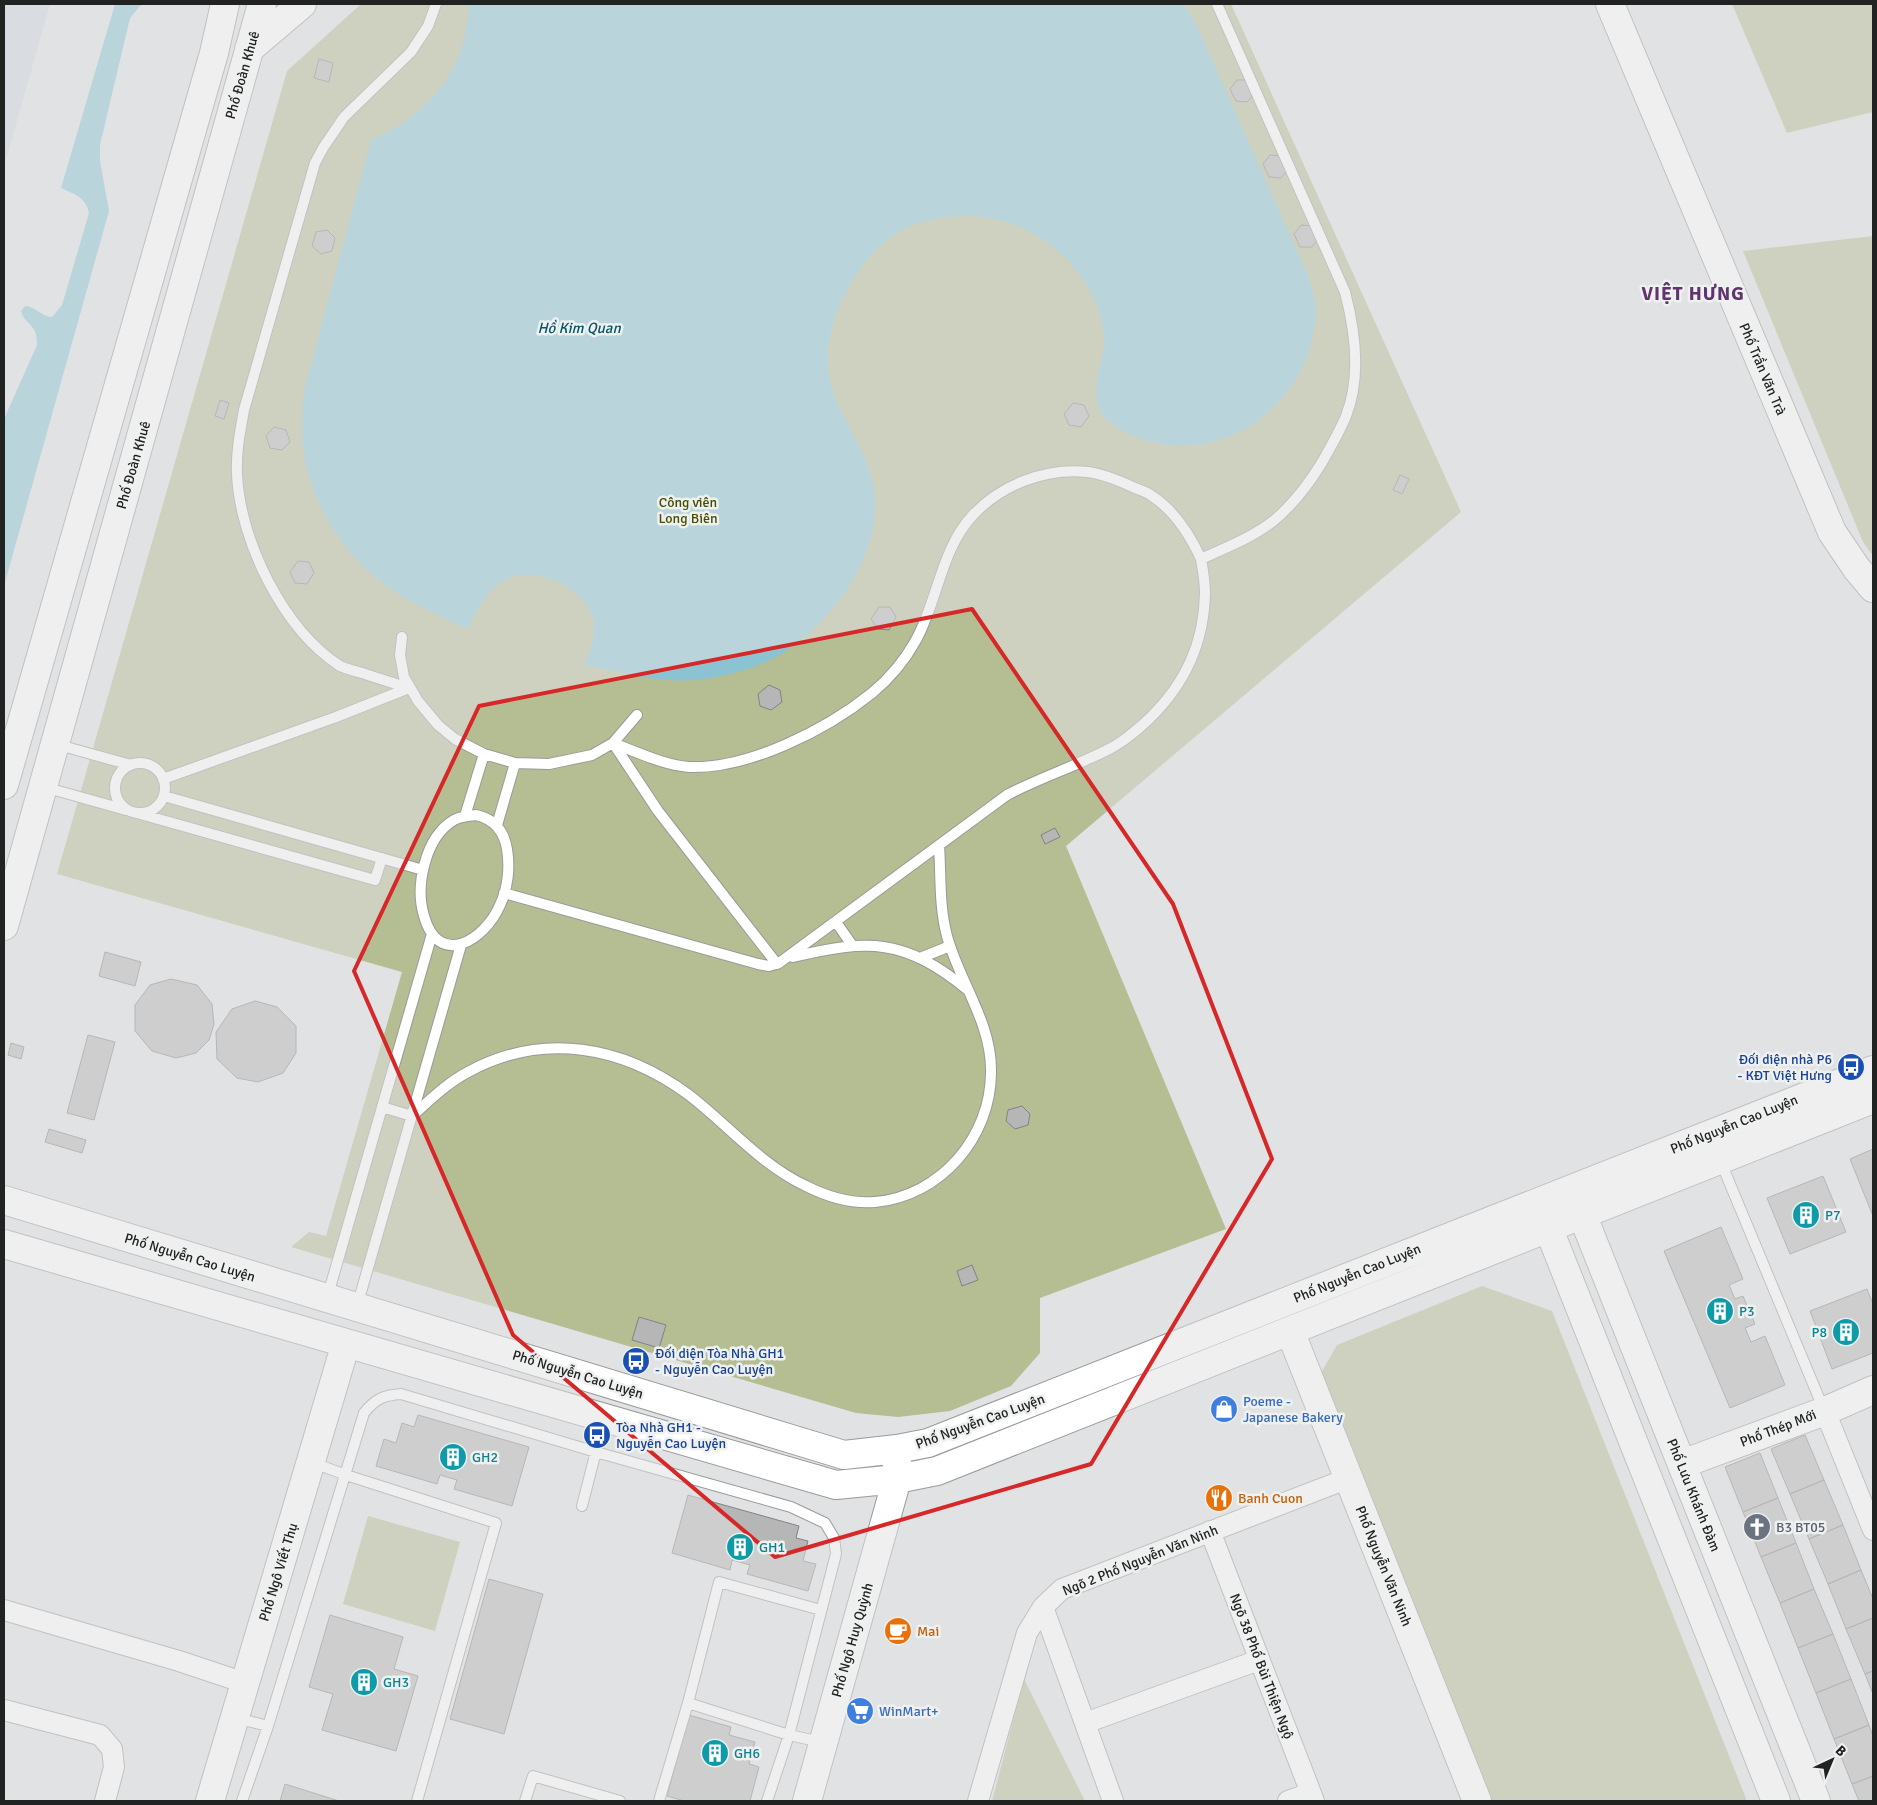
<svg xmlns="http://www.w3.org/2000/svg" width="1877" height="1805" font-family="Signika,sans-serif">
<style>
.built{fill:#cfd6dc}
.green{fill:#b5bd92}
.water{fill:#8bc3d3}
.building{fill:#b6b6b7;stroke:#828283}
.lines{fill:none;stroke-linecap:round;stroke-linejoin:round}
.lane-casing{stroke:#999a9b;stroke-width:12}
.street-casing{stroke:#999a9b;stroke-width:22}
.secondary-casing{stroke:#999a9b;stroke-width:30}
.primary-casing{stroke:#999a9b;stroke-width:30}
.lane{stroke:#fff;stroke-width:10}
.street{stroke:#fff;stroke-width:20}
.secondary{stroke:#fff;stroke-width:28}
.primary{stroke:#fff;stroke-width:28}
.marked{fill:none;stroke:#d62828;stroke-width:4;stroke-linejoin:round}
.labels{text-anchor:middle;stroke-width:5;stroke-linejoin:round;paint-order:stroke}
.street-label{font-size:14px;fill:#212222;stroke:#eff0f0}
.park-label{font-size:14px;fill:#454d00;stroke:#eff0f0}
.transit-label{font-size:14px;fill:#164399;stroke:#eff0f0;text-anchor:start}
.culture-label{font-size:14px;fill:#0d838f;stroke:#eff0f0;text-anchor:start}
.shop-label{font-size:14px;fill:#366cbe;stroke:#eff0f0;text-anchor:start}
.food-label{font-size:14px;fill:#c56008;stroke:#eff0f0;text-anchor:start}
.worship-label{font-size:14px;fill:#5b616d;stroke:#eff0f0;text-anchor:start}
.water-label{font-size:15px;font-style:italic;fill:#075769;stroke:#eff0f0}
.district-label{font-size:19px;font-weight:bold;letter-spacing:1px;fill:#60356b;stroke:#eff0f0}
</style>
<rect width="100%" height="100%" fill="#e1e2e3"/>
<!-- built -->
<path class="built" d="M4 4H50L4 167Z"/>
<!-- green -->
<path class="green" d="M361 4H1231L1461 512 1066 846 1226 1229 1040 1298V1353L1011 1386 950 1411 898 1417 856 1413 291 1247 309 1232 326 1236 402 972 57 874 287 71Z
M1732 4H1873V112L1787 133Z
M1873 236V556L1863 542 1743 251Z
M1482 1286 1552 1311 1747 1801H1490L1321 1373 1337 1345Z
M368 1516 460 1542 435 1631 343 1604Z
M1024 1679 1085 1801H992Z"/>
<!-- water -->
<path class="water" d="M115 4H144L140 6 130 18 100 145V161L109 211 4 586V419L37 345C38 323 25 326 21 311L25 306C36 306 41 317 52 317L62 305 89 213C86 197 74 194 61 188Z
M468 4H1183L1192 17 1201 35 1309 278C1312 289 1316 301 1316 312 1315 333 1309 359 1297 377 1266 429 1211 456 1151 442 1136 438 1113 428 1103 415 1086 391 1106 360 1104 334 1103 320 1098 308 1092 295 1066 243 1009 210 951 217 936 219 917 222 904 229 859 252 820 324 829 374 835 415 869 451 874 489 883 552 836 618 786 651 760 668 725 677 694 680 657 683 621 672 585 665 589 652 595 637 594 623 591 592 539 566 512 577 489 586 478 609 468 629 443 618 417 606 394 591 352 564 317 515 306 466 301 443 302 418 303 394L371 140C429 115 468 69 468 4Z"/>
<!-- building -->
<path class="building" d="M319 59 333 63 329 82 314 78Z
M1237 80H1249L1255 93 1247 102 1236 101 1230 89Z
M1270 155 1282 156 1288 169 1281 178 1269 177 1263 164Z
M1301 225 1313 226 1319 238 1312 247H1300L1294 234Z
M327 230 335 238 332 251 321 254 312 246 316 232Z
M220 400 229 403 224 419 215 416Z
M1073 403 1084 405 1089 416 1081 427 1069 425 1064 414Z
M274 427 286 430 290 442 282 450 270 448 266 436Z
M1400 475 1409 479 1402 494 1393 490Z
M298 561 309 562 314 573 307 584 295 583 290 572Z
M879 607H890L896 617 889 630 878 629 871 619Z
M769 685 780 690 782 702 771 710 760 706 758 694Z
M1055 828 1060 837 1045 844 1041 835Z
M105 952 141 962 135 986 99 976Z
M171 979 197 985 212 1004 214 1024 209 1040 196 1053 176 1058 152 1051 135 1031V1005L150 985Z
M255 1001 277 1007 296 1026V1053L283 1073 258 1082 237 1078 217 1059 216 1032 232 1009Z
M88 1035 115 1042 94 1120 67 1113Z
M11 1043 24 1047 21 1059 8 1055Z
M1022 1106 1030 1114 1028 1125 1015 1129 1006 1121 1008 1110Z
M49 1129 86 1140 82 1153 45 1142Z
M1873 1149V1216L1850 1159Z
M1823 1176 1846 1232 1790 1254 1767 1198Z
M1721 1227 1743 1279 1729 1285 1735 1299 1743 1296 1755 1324 1745 1328 1751 1342 1765 1336 1785 1385 1730 1408 1664 1251Z
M972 1265 978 1280 962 1286 957 1271Z
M1867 1289 1873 1304V1353L1832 1369 1810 1311Z
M639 1317 666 1325 659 1348 632 1340Z
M418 1415 529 1447 512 1506 454 1489 457 1480 440 1475 437 1484 376 1466 384 1439 396 1443 402 1423 414 1427Z
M1805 1435 1824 1480 1790 1494 1771 1449Z
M1760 1453 1778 1498 1743 1512 1725 1467Z
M1824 1480 1843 1525 1809 1539 1790 1494Z
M688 1495 799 1526 796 1538 808 1541 803 1561 816 1564 808 1591 747 1574 750 1565 732 1560 730 1570 672 1553Z
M1778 1498 1796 1543 1761 1557 1743 1512Z
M1843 1525 1861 1570 1828 1584 1809 1539Z
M1796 1543 1814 1589 1780 1603 1761 1557Z
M1861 1570 1873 1599V1618L1846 1629 1828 1584Z
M489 1579 543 1594 504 1734 450 1719Z
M1814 1589 1833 1634 1798 1648 1780 1603Z
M330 1615 403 1637 394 1669 418 1676 396 1751 322 1730 333 1694 309 1687Z
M1873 1618V1671L1865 1674 1846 1629Z
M1833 1634 1851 1679 1816 1693 1798 1648Z
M1873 1671V1694L1865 1674Z
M1851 1679 1869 1725 1834 1739 1816 1693Z
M689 1715 731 1727 729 1735 755 1742 749 1764 759 1767 750 1801H684L667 1796Z
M1869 1725 1873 1736V1776L1852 1784 1834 1739Z
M1873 1776V1801H1859L1852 1784Z
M285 1784 339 1801H280Z"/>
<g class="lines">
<!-- lane casing -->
<g class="lane-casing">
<path id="lane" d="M402 637 400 655 404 677 418 701 438 725 455 739 484 754 515 763 549 764 592 755 613 743 637 715
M409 688C393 683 377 678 362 673 355 671 346 669 340 666 283 629 240 541 237 474 236 452 240 432 244 410L315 163 323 148 344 117 411 52 428 26 436 4
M613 743C637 752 663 765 689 767 749 769 826 730 872 693 889 679 905 660 916 640 938 600 941 549 973 515 1001 485 1046 467 1088 472 1104 474 1120 481 1135 488 1140 490 1147 492 1152 496 1175 511 1190 535 1201 559 1225 548 1251 538 1272 522 1292 506 1308 485 1321 464 1330 448 1339 433 1346 416 1361 378 1355 330 1345 292L1217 4
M613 743 658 811 777 964
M55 744 131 765
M115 788a25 25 0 1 1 50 0a25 25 0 1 1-50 0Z
M163 779 336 717 409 688
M44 787 126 810
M164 796 423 870
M137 813 375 880 382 858
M476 815C494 819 504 831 507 849 510 867 508 888 500 905 485 940 439 969 424 916 415 886 425 837 454 820 461 816 468 816 476 815Z
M465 816 484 754
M497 825 515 763
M504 893 758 964 769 966 779 963 1007 795C1041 777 1077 766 1111 748 1125 741 1138 729 1150 718 1186 683 1204 643 1205 593 1205 582 1203 570 1201 559
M836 922 852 945
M793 957C869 939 904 938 968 990
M920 958 950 946
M382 1107 412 1116C430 1100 447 1083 468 1072 543 1031 623 1046 689 1095 728 1125 761 1165 806 1186 826 1196 852 1204 875 1202 941 1196 991 1137 991 1072 992 1023 959 981 947 936 939 907 941 874 939 845
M1720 1160 1824 1410
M327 1298 432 934
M357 1306 461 945
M311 1462 346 1475 496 1523 417 1801
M582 1506 604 1420
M688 1703 789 1735 821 1742
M236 1718 268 1726
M242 1801 268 1726 364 1413C375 1399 384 1395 401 1394L596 1452 791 1507 825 1523 834 1538 836 1554 789 1735 767 1801
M525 1801 533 1776 620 1801
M659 1801 688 1703 719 1582 821 1610"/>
</g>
<!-- street casing -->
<g class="street-casing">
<path id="street" d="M1825 1411 1873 1530
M1210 1531 1314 1801
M1043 1607 1113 1801
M4 1610 179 1661 245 1683
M4 1710 100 1735 112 1749 114 1767 105 1801
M1085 1723 1259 1660
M978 1801 1027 1633 1043 1607 1062 1589 1349 1478
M1288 1801 1311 1793"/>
</g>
<!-- secondary casing -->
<g class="secondary-casing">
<path id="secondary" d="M1610 4 1832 532 1857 569 1873 588
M1576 1199 1816 1801
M4 1200 844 1455 897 1449 928 1443 1873 1070
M1542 1212 1776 1801
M4 1244 836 1485 897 1479 937 1471 1873 1099
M1290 1331 1477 1801
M1682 1464 1825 1411 1873 1390
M210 1801 346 1343
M807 1801 897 1479V1463"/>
</g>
<!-- primary casing -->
<g class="primary-casing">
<path id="primary" d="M249 49 302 4
M4 785 214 53 225 4
M4 926 262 4"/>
</g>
<!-- lane -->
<use href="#lane" class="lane"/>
<!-- street -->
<use href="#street" class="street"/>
<!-- secondary -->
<use href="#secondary" class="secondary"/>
<!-- primary -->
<use href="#primary" class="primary"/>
</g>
<!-- marked area -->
<path d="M0 0H1877V1805H0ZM972 609 1173 904 1272 1159 1091 1464 775 1557 513 1335 354 971 479 706Z" fill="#e1e2e3" fill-opacity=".55" fill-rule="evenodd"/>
<path class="marked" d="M972 609 1173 904 1272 1159 1091 1464 775 1557 513 1335 354 971 479 706Z"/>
<!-- icons -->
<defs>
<g id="bus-disc" transform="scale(1.4375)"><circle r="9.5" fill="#1a4fb4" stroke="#eff0f0"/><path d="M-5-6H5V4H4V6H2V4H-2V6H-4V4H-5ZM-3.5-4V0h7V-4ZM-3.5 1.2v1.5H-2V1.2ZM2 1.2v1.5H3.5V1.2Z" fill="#fff"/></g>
<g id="building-disc" transform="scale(1.4375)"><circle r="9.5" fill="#0f9aa8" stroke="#eff0f0"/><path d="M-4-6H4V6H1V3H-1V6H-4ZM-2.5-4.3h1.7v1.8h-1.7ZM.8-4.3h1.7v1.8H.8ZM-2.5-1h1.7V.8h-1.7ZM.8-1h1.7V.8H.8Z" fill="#fff"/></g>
<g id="shop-disc" transform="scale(1.4375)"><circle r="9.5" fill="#3f7fe0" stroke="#eff0f0"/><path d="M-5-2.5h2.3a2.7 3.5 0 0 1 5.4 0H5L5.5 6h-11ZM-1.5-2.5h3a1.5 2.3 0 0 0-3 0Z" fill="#fff"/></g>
<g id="restaurant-disc" transform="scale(1.4375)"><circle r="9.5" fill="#e8710a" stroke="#eff0f0"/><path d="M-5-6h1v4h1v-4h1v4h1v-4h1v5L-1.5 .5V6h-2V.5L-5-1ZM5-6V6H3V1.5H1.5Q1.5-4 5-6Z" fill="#fff"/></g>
<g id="church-disc" transform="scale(1.4375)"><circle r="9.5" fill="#6b7280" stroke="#eff0f0"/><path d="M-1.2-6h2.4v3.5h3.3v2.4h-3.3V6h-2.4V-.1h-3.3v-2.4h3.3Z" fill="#fff"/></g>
<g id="cafe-disc" transform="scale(1.4375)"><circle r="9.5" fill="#e8710a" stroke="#eff0f0"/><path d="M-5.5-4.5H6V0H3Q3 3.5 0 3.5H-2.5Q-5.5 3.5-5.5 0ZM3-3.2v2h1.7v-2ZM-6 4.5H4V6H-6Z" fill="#fff"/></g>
<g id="supermarket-disc" transform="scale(1.4375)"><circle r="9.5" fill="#3f7fe0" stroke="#eff0f0"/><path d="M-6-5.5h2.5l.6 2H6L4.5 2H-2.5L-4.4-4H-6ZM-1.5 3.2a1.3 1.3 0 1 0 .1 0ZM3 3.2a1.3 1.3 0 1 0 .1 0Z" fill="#fff"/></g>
</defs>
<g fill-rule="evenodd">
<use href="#bus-disc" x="1851" y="1067"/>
<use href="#building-disc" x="1806" y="1215"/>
<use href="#building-disc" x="1720" y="1311"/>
<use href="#building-disc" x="1846" y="1332"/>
<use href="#bus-disc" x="636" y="1361"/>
<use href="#shop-disc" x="1224" y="1409"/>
<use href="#bus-disc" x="597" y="1435"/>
<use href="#building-disc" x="453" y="1457"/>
<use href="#restaurant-disc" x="1219" y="1498"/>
<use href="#church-disc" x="1757" y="1527"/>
<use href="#building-disc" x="740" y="1547"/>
<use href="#cafe-disc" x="898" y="1631"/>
<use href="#building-disc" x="364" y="1682"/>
<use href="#supermarket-disc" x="860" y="1711"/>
<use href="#building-disc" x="715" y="1753"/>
</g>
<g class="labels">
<!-- street labels -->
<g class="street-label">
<text transform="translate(242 75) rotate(-74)" y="5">Phố Đoàn Khuê</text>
<text transform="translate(1763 369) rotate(67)" y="5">Phố Trần Văn Trà</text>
<text transform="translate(133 465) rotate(-74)" y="5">Phố Đoàn Khuê</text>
<text transform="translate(1734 1124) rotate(-22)" y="5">Phố Nguyễn Cao Luyện</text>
<text transform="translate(190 1257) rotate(17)" y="5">Phố Nguyễn Cao Luyện</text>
<text transform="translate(1357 1273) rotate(-22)" y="5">Phố Nguyễn Cao Luyện</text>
<text transform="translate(578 1374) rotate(17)" y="5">Phố Nguyễn Cao Luyện</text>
<text transform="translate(980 1421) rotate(-20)" y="5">Phố Nguyễn Cao Luyện</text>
<text transform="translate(1778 1428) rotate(-21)" y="5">Phố Thép Mới</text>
<text transform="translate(1694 1495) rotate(68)" y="5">Phố Lưu Khánh Đàm</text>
<text transform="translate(1140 1560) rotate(-22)" y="5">Ngõ 2 Phố Nguyễn Văn Ninh</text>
<text transform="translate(1384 1566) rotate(68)" y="5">Phố Nguyễn Văn Ninh</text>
<text transform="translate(278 1572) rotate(-73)" y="5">Phố Ngô Viết Thụ</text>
<text transform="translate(852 1640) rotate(-74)" y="5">Phố Ngô Huy Quỳnh</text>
<text transform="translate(1262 1666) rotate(69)" y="5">Ngõ 38 Phố Bùi Thiện Ngộ</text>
</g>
<!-- park labels -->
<g class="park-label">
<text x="688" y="507">Công viên<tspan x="688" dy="16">Long Biên</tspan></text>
</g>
<!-- transit labels -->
<g class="transit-label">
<text x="1832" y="1064" text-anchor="end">Đối diện nhà P6<tspan x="1832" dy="16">- KĐT Việt Hưng</tspan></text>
<text x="655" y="1358">Đối diện Tòa Nhà GH1<tspan x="655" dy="16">- Nguyễn Cao Luyện</tspan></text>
<text x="616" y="1432">Tòa Nhà GH1 -<tspan x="616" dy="16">Nguyễn Cao Luyện</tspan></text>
</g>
<!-- culture labels -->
<g class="culture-label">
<text x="1825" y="1220">P7</text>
<text x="1739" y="1316">P3</text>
<text x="1827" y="1337" text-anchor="end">P8</text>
<text x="472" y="1462">GH2</text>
<text x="759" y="1552">GH1</text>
<text x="383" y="1687">GH3</text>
<text x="734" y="1758">GH6</text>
</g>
<!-- shop labels -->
<g class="shop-label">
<text x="1243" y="1406">Poeme -<tspan x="1243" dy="16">Japanese Bakery</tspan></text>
<text x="879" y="1716">WinMart+</text>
</g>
<!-- food labels -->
<g class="food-label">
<text x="1238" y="1503">Banh Cuon</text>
<text x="917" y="1636">Mai</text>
</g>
<!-- worship labels -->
<g class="worship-label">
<text x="1776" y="1532">B3 BT05</text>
</g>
<!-- water labels -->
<g class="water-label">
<text x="579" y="333">Hồ Kim Quan</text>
</g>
<!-- district labels -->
<g class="district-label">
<text x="1693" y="300">VIỆT HƯNG</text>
</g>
</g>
<!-- border -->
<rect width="1877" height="1805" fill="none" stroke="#212222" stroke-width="10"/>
<!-- north arrow -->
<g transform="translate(1832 1760) rotate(44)" stroke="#eff0f0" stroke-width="4" paint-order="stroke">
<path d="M0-4L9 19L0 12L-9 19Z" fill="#212222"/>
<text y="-8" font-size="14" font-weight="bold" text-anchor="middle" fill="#212222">B</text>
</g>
</svg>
